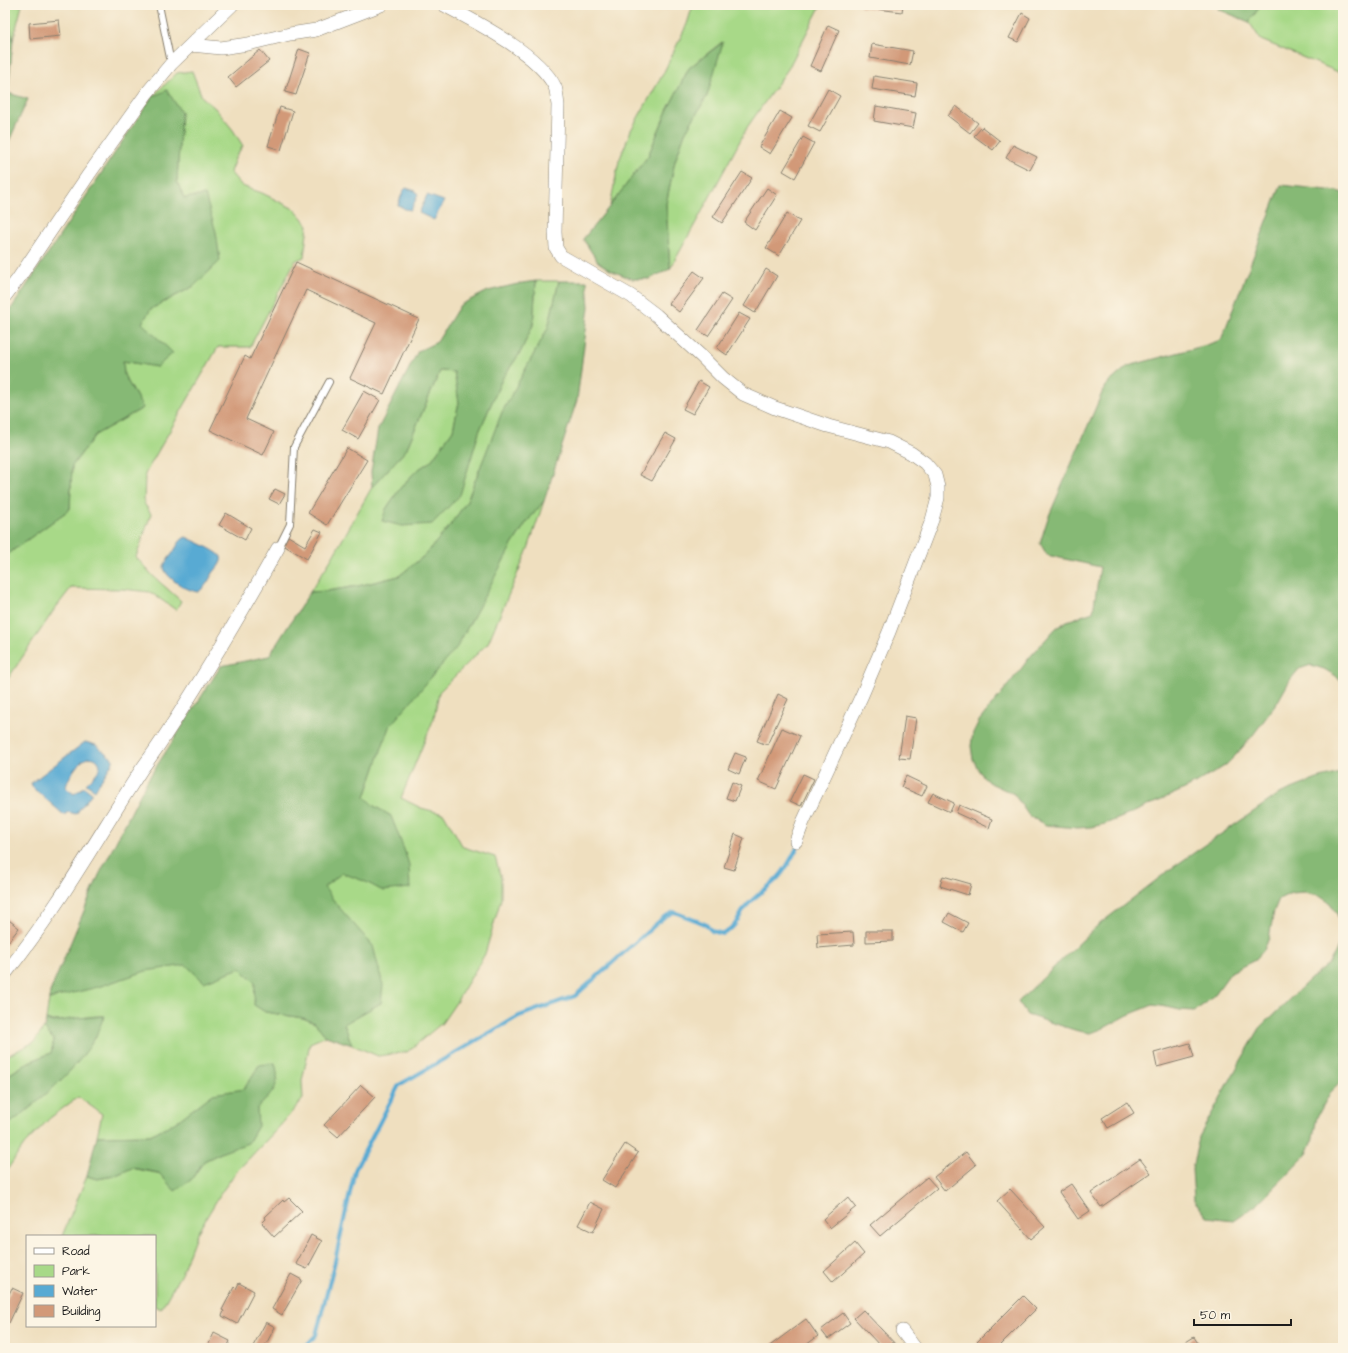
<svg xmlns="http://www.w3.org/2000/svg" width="1348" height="1353" font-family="'Architects Daughter',sans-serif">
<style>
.green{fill:#a8d988;stroke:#627a52;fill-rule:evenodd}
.forest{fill:#86b974;stroke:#516a48}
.water{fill:#58aad3;stroke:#3a6378}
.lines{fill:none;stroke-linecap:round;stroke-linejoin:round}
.stream{stroke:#58aad3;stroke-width:4}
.building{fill:#d29978}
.lane-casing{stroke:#867e6e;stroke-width:8}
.street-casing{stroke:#867e6e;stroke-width:14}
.lane{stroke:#fff;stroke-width:6}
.street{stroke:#fff;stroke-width:13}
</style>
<rect width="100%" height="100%" fill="#fcf5e5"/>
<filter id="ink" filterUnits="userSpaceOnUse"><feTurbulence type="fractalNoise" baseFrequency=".025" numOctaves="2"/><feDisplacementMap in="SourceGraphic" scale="8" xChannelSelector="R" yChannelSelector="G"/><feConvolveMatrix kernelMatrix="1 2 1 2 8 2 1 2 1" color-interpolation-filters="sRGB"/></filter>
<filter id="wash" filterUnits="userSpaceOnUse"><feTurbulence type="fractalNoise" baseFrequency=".012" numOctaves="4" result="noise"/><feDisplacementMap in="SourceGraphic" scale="16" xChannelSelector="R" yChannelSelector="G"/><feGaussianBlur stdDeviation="0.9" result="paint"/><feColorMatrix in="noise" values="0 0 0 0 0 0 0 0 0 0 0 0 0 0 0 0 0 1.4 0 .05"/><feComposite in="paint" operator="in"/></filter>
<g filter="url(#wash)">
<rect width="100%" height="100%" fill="#efdfbf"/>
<!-- green -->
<path class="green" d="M6 5H22L13 40Z
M693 5H821L788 69 748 126 699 217 670 269 666 204 675 161 685 133 707 96 722 42 689 68 667 111 648 156 610 206 619 161 631 130 663 74 687 24Z
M1261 5H1343V74L1261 40 1249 22Z
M192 71 202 97 215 108 233 130 243 146 236 156 230 172 242 186 262 193 294 209 308 225 304 257 295 261 250 347H218L145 474 144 503 151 514 136 557 153 576 181 601 176 610 150 592 122 589 71 588 54 610 5 683V556L70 509 72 466 95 435 143 408 124 375 123 361 157 367 141 323 151 309 194 286 184 198 177 181 181 112 152 97 177 73Z
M536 281H559L548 328 503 412 467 501 450 526 424 556 399 576 358 586 327 591 310 592 332 558 372 487 406 450 440 371 454 372 459 402 453 430 431 461 416 471 401 487 386 509 459 495 479 432 502 379 520 353 533 325Z
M544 501 528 549 488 643 439 692 434 718 401 798 421 808 444 814 463 847 495 857 501 878V899L485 954 455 1004 442 1023 407 1052 378 1056 352 1045 344 1024 356 1016 240 968 255 983 265 1012 303 1018 315 1023 326 1036 310 1043 302 1081 303 1099 280 1126 236 1172 221 1193 196 1235 182 1272 161 1309 155 1306V1236H62L87 1176 97 1179 114 1176 132 1168 191 1180 204 1161 223 1152 163 1129 150 1135 97 1136 102 1114 78 1097 50 1118 24 1145 5 1173V1127L53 1088 104 1016C86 1015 63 1024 46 1020L49 999 113 982 512 545 526 523ZM388 729 365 797 374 806 391 816 332 784Z
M44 1028 54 1040 51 1053 29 1062 5 1077V1057L34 1042Z"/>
<!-- forest -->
<path class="forest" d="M5 5 13 40 8 93 28 99 5 150Z
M1219 5H1261L1249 22 1218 9Z
M723 42 707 96 685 133 675 161 666 204 670 269 649 279H632L610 270 598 262 583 239 610 206 648 156 667 111 689 68Z
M167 90 181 112 177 181 184 198 205 195 216 232 220 261 194 286 151 309 142 323 173 353 157 367 123 361 124 375 143 408 95 435 72 466 70 509 5 556V318L152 97Z
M1281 185 1337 191 1343 193V684L1336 676 1324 669 1311 665 1299 669 1290 680 1277 703 1253 735 1235 756 1226 765 1215 772 1191 786 1130 814 1105 824 1091 827 1077 828 1046 825 1029 816 1014 794 988 782 979 771 973 759 971 746 973 733 979 721 1021 669 1029 658 1056 628 1067 621 1093 612 1100 567 1047 555 1040 543 1048 518 1105 386 1128 366 1203 346 1221 340Z
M536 281 533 325 520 353 502 379 479 432 460 495 432 524 402 526 382 521 386 509 401 487 416 471 431 461 453 430 459 402 454 372 440 371 406 450 372 487 371 472 378 429 418 351 437 342 460 305 488 291 522 283Z
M559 281H587L589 307 577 400 544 501 526 523 512 545 457 647 389 727 365 797 374 806 391 816 405 852 409 865 410 888 383 891 364 881 342 873 324 887 337 905 373 946 383 985 381 1003 344 1024 352 1045 326 1036 315 1023 303 1018 265 1012 254 1005 255 983 240 968 204 982 186 965 146 971 98 987 49 999 50 992 99 875 147 781 221 666 269 656 310 592 327 591 358 586 399 576 424 556 450 526 467 501 502 412 548 328Z
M1343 771V1080L1330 1093 1317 1117 1312 1142 1307 1154 1258 1204 1234 1220 1207 1217 1194 1200 1192 1169 1199 1137 1240 1062 1260 1028 1308 981 1328 964 1335 953 1340 941 1341 927 1337 914 1330 903 1318 895 1305 892 1291 893 1279 899 1274 911 1269 938 1264 950 1255 960 1231 972 1215 994 1206 1003 1194 1011 1180 1010 1167 1007 1153 1005 1128 1015 1104 1028 1091 1033 1078 1031 1027 1015 1018 1002 1097 926 1172 868 1279 794 1317 779 1340 773Z
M105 1016C101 1022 99 1029 96 1036 78 1069 36 1105 5 1127V1077L29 1062 51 1053 54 1041 44 1028 46 1020 53 1022 77 1018Z
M275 1063C282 1086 272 1094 257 1108L258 1126 248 1143 223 1152 204 1161 191 1180 175 1191 159 1173 132 1168 114 1176 97 1179 87 1176 97 1136 150 1135 176 1122 213 1094 244 1089 259 1065Z"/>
<!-- water -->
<path class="water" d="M406 188 416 191 418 195 411 210 405 209 398 205 403 191Z
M427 195 444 201 434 220 419 213Z
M186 537C192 540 220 552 221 557 223 562 216 569 213 573 209 580 205 588 198 592 188 591 165 578 164 567 164 563 172 555 174 551 178 545 179 540 186 537Z
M85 742 96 745 113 759V762L95 790 86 784C90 780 99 772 100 767 100 765 99 762 98 761 86 747 67 777 66 788L74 794 84 787 92 793 76 814 68 812 64 815 33 788 31 783Z"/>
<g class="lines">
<!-- stream -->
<path class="stream" d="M304 1348 316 1335 335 1261 355 1170 399 1085 519 1016 575 996 664 917 674 912 705 924 712 931 723 934C735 929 738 918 745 908 754 896 767 889 777 879 787 869 793 856 799 844"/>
</g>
<g id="blocks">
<!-- building -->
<path class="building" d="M860 5H903L902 12 860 7Z
M1022 13 1030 18 1018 42 1009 38Z
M59 20 61 36 30 39 29 23Z
M828 25 839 30 821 71 810 66Z
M872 44 913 51 910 65 870 58Z
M299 49 310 53 296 95 285 92Z
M260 50 269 61 236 87 228 77Z
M874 76 917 83 915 96 872 89Z
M828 89 840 96 820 132 808 126Z
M876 106 916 113 913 128 874 121Z
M956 106 978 123 970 133 948 116Z
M280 107 293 111 281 150 268 146Z
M780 111 792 118 770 154 759 147Z
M982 127 1000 141 993 150 974 136Z
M803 137 814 143 795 178 783 171Z
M1013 145 1037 157 1030 170 1006 158Z
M742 172 752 178 722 223 713 217Z
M767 188 777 195 755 230 744 222Z
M787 213 800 221 779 256 766 248Z
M296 262 419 319 384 394 350 378 376 323 306 290 246 419 274 432 263 455 210 430 245 356 250 359Z
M766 269 777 276 755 313 744 306Z
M694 271 704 278 679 312 669 304Z
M722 294 732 300 708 336 698 330Z
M739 313 750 319 727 355 717 348Z
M699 381 709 387 693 414 683 409Z
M364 391 380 400 358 439 342 430Z
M665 433 676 439 652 481 640 475Z
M347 448 367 460 327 525 308 513Z
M275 489 285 494 279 504 269 499Z
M226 513 251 528 245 540 219 525Z
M315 529 322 532 307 559 283 545 288 536 305 546Z
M778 694 788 699 767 745 757 741Z
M905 716 916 718 910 759 899 758Z
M782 728 800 736 776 789 758 781Z
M735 753 746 757 739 774 728 769Z
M803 774 814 779 801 806 790 801Z
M906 776 927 786 922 796 901 787Z
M732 782 741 786 735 801 726 798Z
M933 793 954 803 950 812 928 802Z
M959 805 992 819 989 828 956 813Z
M735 834 744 838 734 870 724 867Z
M943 876 971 884 968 895 940 886Z
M949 913 968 923 963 932 944 922Z
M5 917 19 928 5 946Z
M866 931H893V941L866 942Z
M853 932 854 945 818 948 817 934Z
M1190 1043 1194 1057 1157 1067 1154 1053Z
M361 1085 375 1097 338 1137 324 1125Z
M1127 1102 1134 1113 1108 1128 1102 1118Z
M625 1144 638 1153 615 1188 602 1180Z
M966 1152 976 1165 945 1191 934 1177Z
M1140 1159 1151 1173 1101 1207 1091 1193Z
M927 1177 937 1188 880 1236 870 1225Z
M1071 1184 1090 1211 1078 1219 1059 1192Z
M1010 1189 1045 1227 1031 1239 997 1201Z
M848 1197 856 1207 830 1228 823 1219Z
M289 1198 302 1211 274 1237 262 1223 266 1219 265 1217 283 1200 284 1202Z
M590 1202 604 1209 593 1232 578 1225Z
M311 1235 322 1241 307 1269 296 1264Z
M855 1243 864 1254 833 1282 824 1271Z
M291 1274 302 1280 282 1315 272 1309Z
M239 1283 254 1291 237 1324 222 1316 224 1311 222 1310 234 1287 236 1289Z
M12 1288 23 1293 9 1323 5 1322V1302Z
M1023 1296 1036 1309 997 1348H984L977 1342Z
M863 1310 899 1348H882L854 1318Z
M843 1313 850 1323 828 1339 821 1330Z
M806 1319 818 1336 802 1348H767Z
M266 1322 275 1327 264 1348H252Z
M214 1333 230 1341 227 1348H207Z
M1194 1337 1201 1348H1176Z"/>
</g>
</g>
<g filter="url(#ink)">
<use href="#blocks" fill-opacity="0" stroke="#867e6e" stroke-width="1"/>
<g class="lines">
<!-- lane casing -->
<g class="lane-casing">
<path id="lane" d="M159 5 171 63
M278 548 290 524 294 447 329 382"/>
</g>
<!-- street casing -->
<g class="street-casing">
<path id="street" d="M444 5C476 22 539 54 555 87 557 92 557 100 558 105L555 232 556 248 561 256 631 296 656 315 701 356 723 378 743 394 775 408 828 426 889 442 911 453 925 463 935 475 938 487V498L932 520 889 632 862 695 803 822 796 841
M191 45 221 48 248 44 290 34 316 30 381 5
M5 296 18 279 89 174 147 93 171 64 232 5
M5 974C57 910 97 838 141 770 149 759 157 748 164 737 204 676 242 612 278 548
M902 1331 915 1348"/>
</g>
<!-- lane -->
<use href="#lane" class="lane"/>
<!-- street -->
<use href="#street" class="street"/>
</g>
</g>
<!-- margin -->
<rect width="1348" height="1353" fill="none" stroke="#fcf5e5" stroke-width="20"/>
<!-- legend -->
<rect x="26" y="1235" width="130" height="92" fill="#fcf5e5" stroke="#a29e95"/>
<rect x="34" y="1248" width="20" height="6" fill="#ffffff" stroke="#a29e95"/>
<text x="62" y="1255" font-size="12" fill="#1c1c1c">Road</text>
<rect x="34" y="1265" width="20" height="12" fill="#a8d988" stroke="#a29e95"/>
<text x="62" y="1275" font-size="12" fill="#1c1c1c">Park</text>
<rect x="34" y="1285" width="20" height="12" fill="#58aad3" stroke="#a29e95"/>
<text x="62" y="1295" font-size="12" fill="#1c1c1c">Water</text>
<rect x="34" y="1305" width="20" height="12" fill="#d29978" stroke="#a29e95"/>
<text x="62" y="1315" font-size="12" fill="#1c1c1c">Building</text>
<!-- scale -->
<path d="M1194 1319v6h97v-6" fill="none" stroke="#1c1c1c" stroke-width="2"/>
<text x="1200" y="1319" font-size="12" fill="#1c1c1c" stroke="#fcf5e5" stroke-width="3" paint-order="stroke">50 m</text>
</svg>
